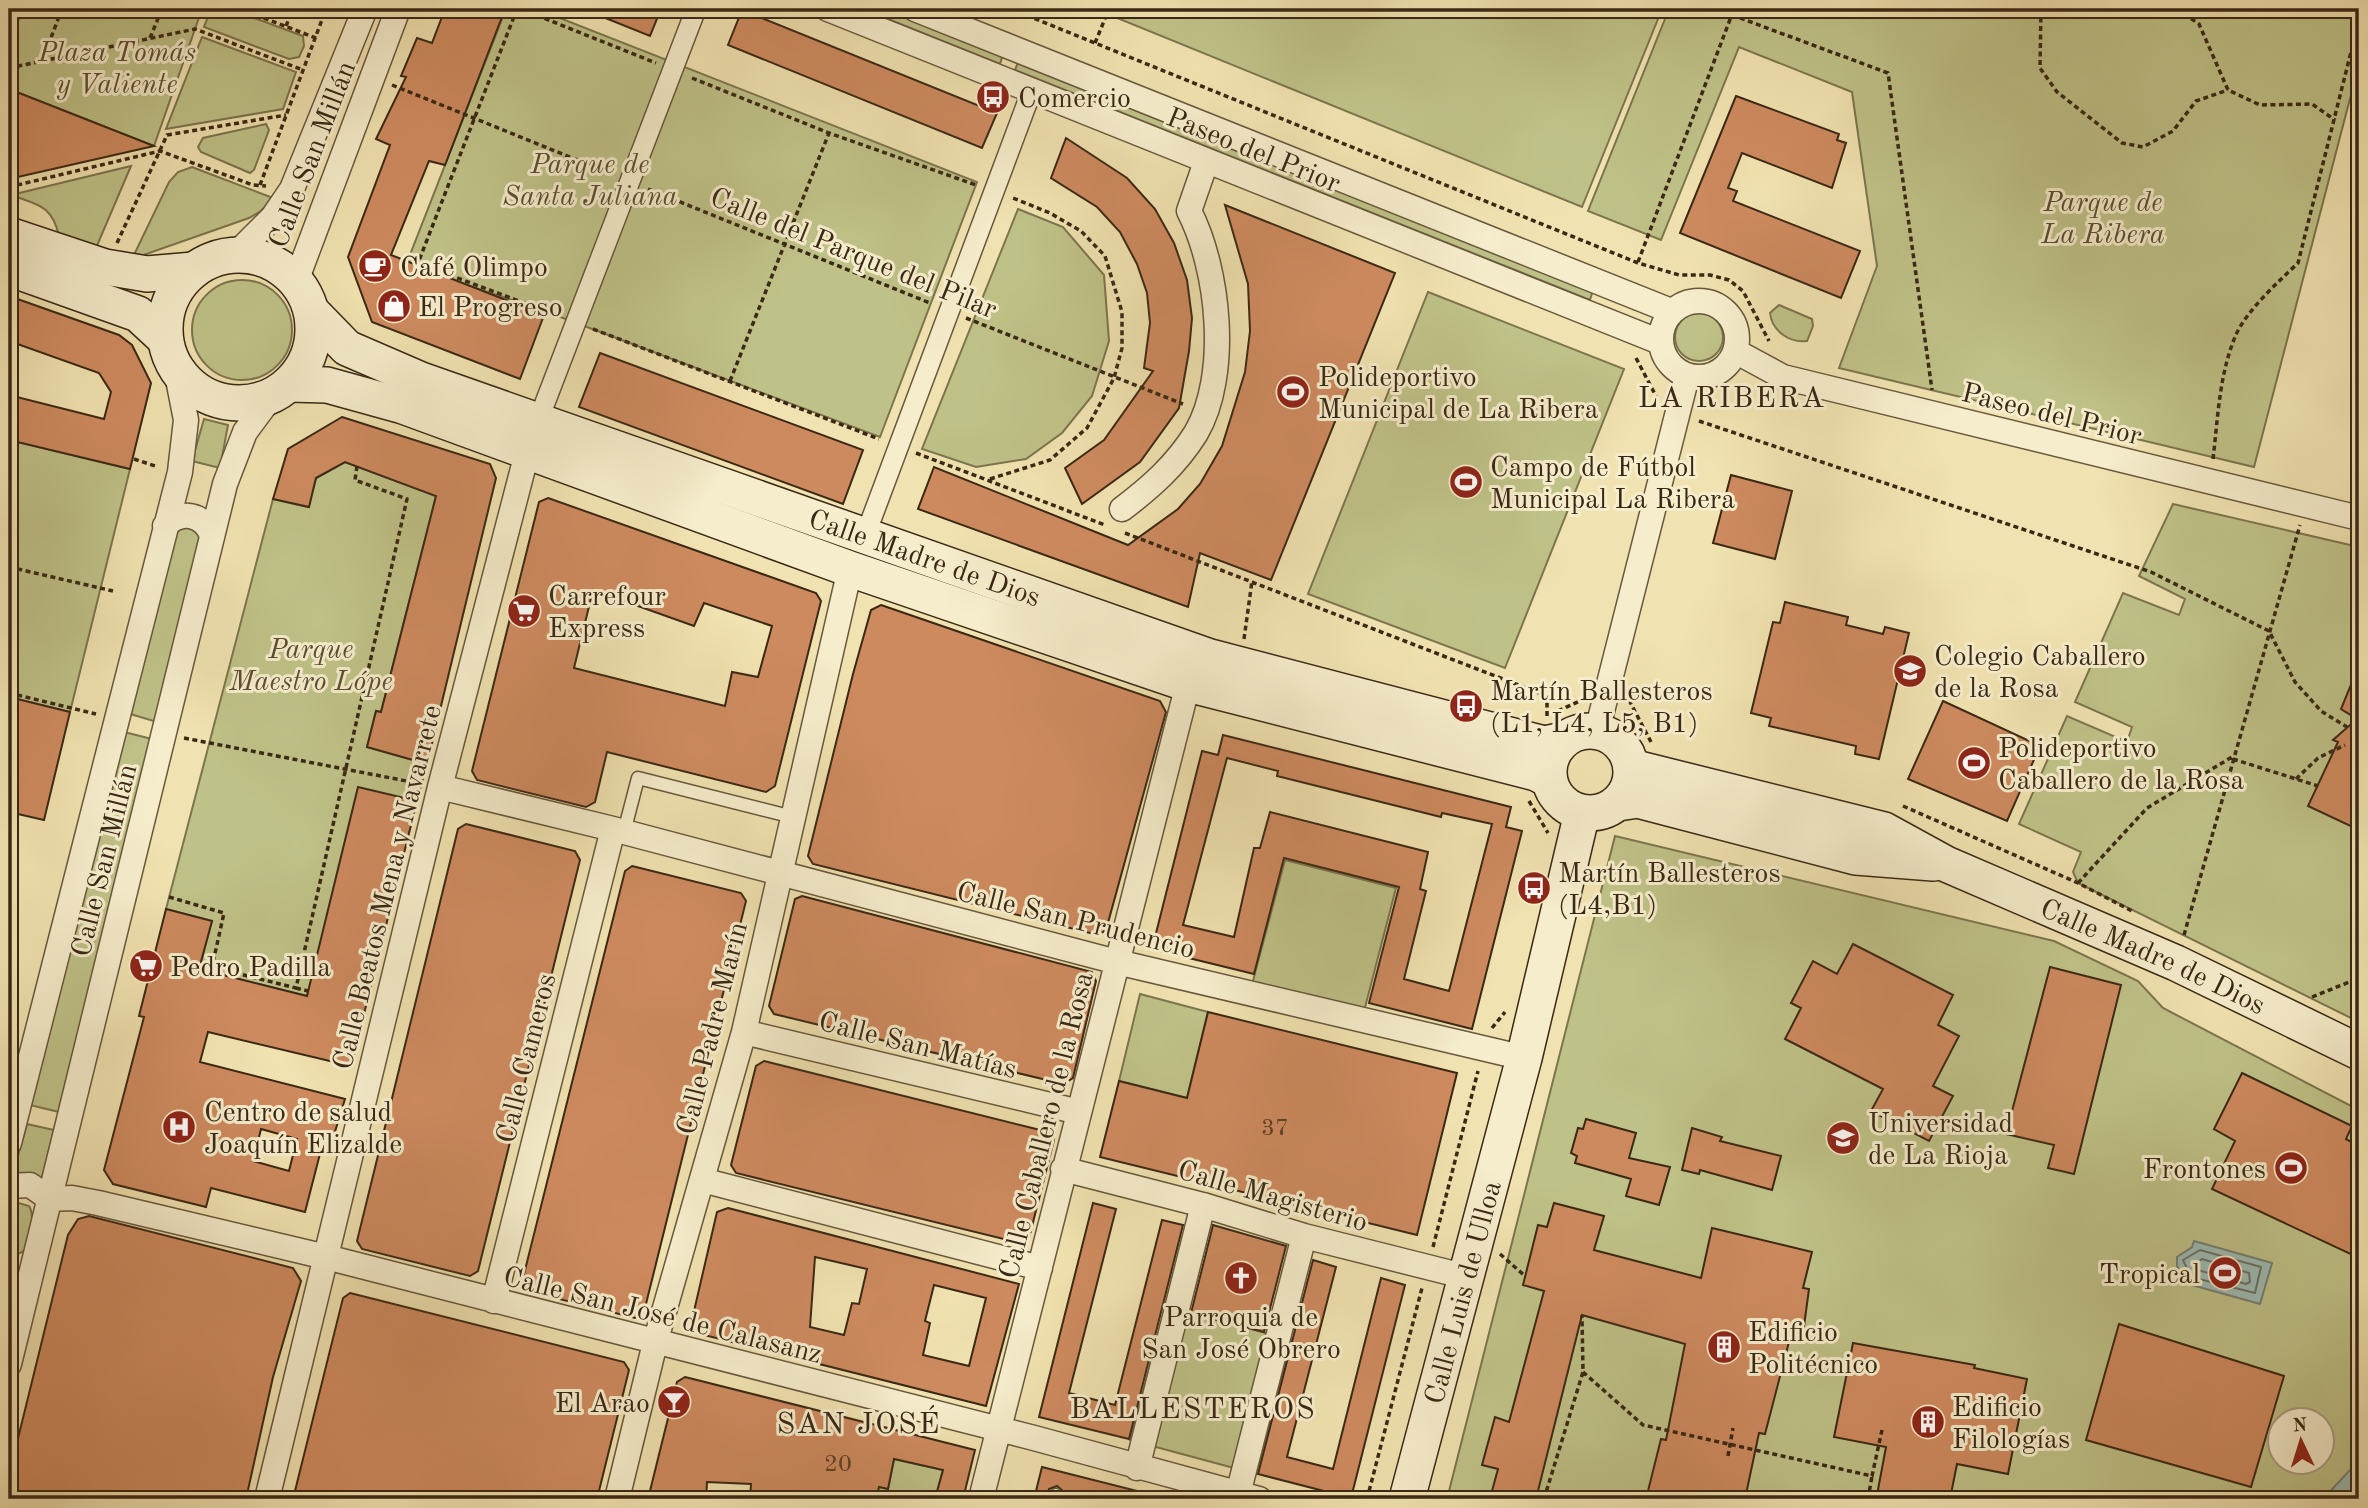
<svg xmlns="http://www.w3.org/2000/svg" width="2368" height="1508" font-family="'Old Standard TT',serif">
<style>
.green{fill:#bfc288;stroke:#7c754e;stroke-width:2;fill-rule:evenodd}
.water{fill:#9ebcb5;stroke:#768175;stroke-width:2}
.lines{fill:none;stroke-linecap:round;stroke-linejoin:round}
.shore{stroke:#6c7265;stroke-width:2}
.building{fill:#ce8a5f;stroke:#3a2815;stroke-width:2;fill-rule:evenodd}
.service-casing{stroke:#68573c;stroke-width:15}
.pedestrian-casing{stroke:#68573c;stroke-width:22}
.minor-casing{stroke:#68573c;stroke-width:27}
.secondary-casing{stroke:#3a2815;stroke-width:38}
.path{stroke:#3a2815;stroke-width:3.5;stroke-dasharray:5 3.5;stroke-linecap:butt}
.service{stroke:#f6edcc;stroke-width:12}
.pedestrian{stroke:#f6edcc;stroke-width:19}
.minor{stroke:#f6edcc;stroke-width:24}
.secondary{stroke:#f6edcc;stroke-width:35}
.path-bridge{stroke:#3a2815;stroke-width:3.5;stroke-dasharray:5 3.5;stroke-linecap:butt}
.labels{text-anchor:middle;stroke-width:6;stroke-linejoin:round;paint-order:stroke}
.number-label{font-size:24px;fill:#5f4028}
.park-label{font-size:28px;font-style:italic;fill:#5b4e32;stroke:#f6edcc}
.poi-label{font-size:28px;fill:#3a2815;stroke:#f6edcc;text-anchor:start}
.street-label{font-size:28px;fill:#3a2815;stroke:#f6edcc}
.neighbourhood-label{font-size:30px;letter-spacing:2px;fill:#3a2815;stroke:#f6edcc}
</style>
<rect width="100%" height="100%" fill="#f1e3b1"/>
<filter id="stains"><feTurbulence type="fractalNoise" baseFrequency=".00286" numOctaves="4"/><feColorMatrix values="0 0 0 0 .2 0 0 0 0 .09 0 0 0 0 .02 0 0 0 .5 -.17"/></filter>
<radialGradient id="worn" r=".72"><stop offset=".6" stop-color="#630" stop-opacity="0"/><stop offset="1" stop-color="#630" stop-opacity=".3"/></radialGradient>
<!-- green -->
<path class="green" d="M23 9H202L154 146 9 89V43Z
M211 9H230L303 36 304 46 299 57 289 59 204 27Z
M506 9H537L977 182 880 437 539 309 406 265Z
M863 9H890L1003 54 1000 64Z
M1120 9H1662L1582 207 1117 18Z
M1669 9H2359V64L2254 467 1839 368 1877 266 1852 92 1739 47 1661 240 1588 211Z
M202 37 296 72 283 109 166 129Z
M1019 60 1593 290 1590 300 1015 70Z
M266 124 269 130 254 170 250 173 201 152 198 147 203 138Z
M131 166 96 248 59 236C52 205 38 205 11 195Z
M192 167 273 198 261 211 249 218 132 259 169 182 178 172Z
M1018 209 1063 227 1104 275 1109 341 1092 396 1062 433 1026 459 976 467 922 449Z
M192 330a50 50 0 1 1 100 0a50 50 0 1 1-100 0Z
M1428 292 1624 369 1505 668 1308 594Z
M1779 305 1812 319 1813 326 1807 341C1789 343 1772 331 1770 313Z
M1675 337a24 24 0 1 1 48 0a24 24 0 1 1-48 0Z
M204 419 228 425 220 468 192 461Z
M9 440 130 469 70 712 9 697Z
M345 462 436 496 381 712 376 711 367 747 427 764 417 801 307 996 199 969 212 921 166 909 273 499 308 507 316 478Z
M2173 504 2359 547V1022L2078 883 2073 872 2081 852 2019 824 2067 716 2127 742 2132 727 2075 702 2123 593 2179 615 2185 599 2139 576Z
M180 523 203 533 157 722 127 713 175 529Z
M124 732 152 739 59 1112 30 1105Z
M1615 836 2054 941 2138 981 2163 1008 2359 1110V1499H1447ZM2280 1420H2322V1462H2280Z
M1285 860 1396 888 1362 1019 1250 992Z
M1140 994 1208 1012 1187 1098 1119 1081Z
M27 1124 54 1130 40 1186 12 1177Z
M15 1202 29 1206C35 1215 33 1248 20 1253 17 1255 13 1254 9 1254V1203Z
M1166 1306 1292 1340 1256 1474 1130 1440Z
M894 1459 943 1470 935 1499H876L879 1487 888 1489Z"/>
<!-- water -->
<path class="water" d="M2194 1241 2272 1263 2260 1304 2181 1282 2182 1275 2177 1266V1257L2192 1247Z
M2350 1470 2359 1478V1499H2323Z"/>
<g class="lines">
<!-- shore -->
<path class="shore" d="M2200 1250 2261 1267 2255 1293 2191 1277 2183 1260Z
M2202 1259 2249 1273 2250 1282 2246 1284 2198 1270 2195 1264Z"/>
</g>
<!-- building -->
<path class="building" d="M445 9H505L445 165 429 161 391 255 544 315 520 379 372 322 348 257 390 145 376 139 406 77 401 76 417 38 432 43Z
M583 9H661L650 36Z
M742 10 997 113 982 148 728 45Z
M9 89 154 146 9 179Z
M1736 96 1839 134 1837 140 1846 143 1832 188 1742 153 1728 188 1737 191 1733 201 1860 251 1841 298 1680 233Z
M1066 138 1127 178 1155 209 1174 243 1187 280 1192 318 1189 351 1179 408 1140 462 1082 504 1065 468 1104 440 1153 371 1144 368 1150 323 1147 293 1137 264 1120 232 1097 207 1051 178Z
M1225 205 1395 273 1271 580 1200 553 1188 607 918 509 934 467 1128 545 1178 509 1200 484 1222 446 1245 372 1250 331 1248 284Z
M9 296 119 335 132 345 151 383 130 469 9 440V395L104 419 111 392 99 373 9 341Z
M600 353 863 450 843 504 579 407Z
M342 417 490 464 496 478 427 764 367 747 376 711 381 712 436 496 345 462 316 478 309 507 273 499 288 449Z
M1731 475 1792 491 1775 559 1713 543Z
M548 498 816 593 821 601 775 786 766 792 607 752 595 802 586 807 477 780 472 771 539 502ZM593 590 694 626 704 603 772 626 758 677 732 672 725 706 574 668Z
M1785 602 1848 617 1846 625 1883 634 1885 627 1909 633 1879 759 1855 754 1856 746 1769 726 1771 718 1751 713 1773 622 1780 623Z
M881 605 1160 701 1166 712 1106 930 1098 935 813 864 808 856 853 674 871 610Z
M2359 665V830L2308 806 2338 742 2333 740 2357 719 2341 709Z
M9 697 70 712 44 820 9 812Z
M1943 701 2040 746 2007 821 1908 779Z
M1223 735 1511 807 1506 827 1522 831 1472 1029 1369 1003 1399 887 1284 858 1254 974 1152 949 1202 751 1218 755ZM1227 758 1278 771 1277 776 1441 817 1442 813 1492 824 1449 991 1404 979 1426 891 1420 889 1428 852 1270 812 1260 848H1254L1234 937 1183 925Z
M358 787 417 801 351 1066 208 1032 200 1062 345 1099 330 1148 322 1146 305 1212 211 1188 206 1207 113 1184 104 1170 144 1017 139 1016 166 909 212 921 199 969 307 996ZM261 1129 297 1139 289 1171 253 1161Z
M466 824 575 851 580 860 478 1271 470 1276 362 1249 357 1241 458 829Z
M632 866 741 893 746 901 644 1312 635 1318 527 1291 522 1282 625 871Z
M802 896 1092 972 1096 981 1073 1078 1063 1084 774 1014 769 1006 795 899Z
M1853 944 1953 995 1938 1025 1959 1036 1933 1086 1953 1096 1929 1141 1871 1111 1883 1089 1785 1039 1801 1008 1791 1003 1813 961 1837 974Z
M2050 967 2121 985 2074 1174 2048 1168 2054 1145 2006 1134Z
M1208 1012 1457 1073 1417 1235 1100 1157 1119 1081 1187 1098Z
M764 1061 1048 1132 1054 1140 1029 1238 1020 1243 736 1173 731 1165 756 1066Z
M2242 1073 2352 1126 2346 1139 2359 1146V1258L2212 1189 2235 1141 2214 1129Z
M1586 1119 1636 1133 1629 1158 1670 1167 1659 1205 1626 1196 1631 1179 1575 1163 1577 1156 1571 1153 1578 1128 1583 1129Z
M1692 1128 1722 1137 1720 1141 1781 1156 1772 1190 1700 1170 1699 1174 1682 1170Z
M1093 1203 1116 1209 1069 1393 1115 1405 1162 1220 1183 1225 1129 1439 1039 1417Z
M1554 1203 1604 1216 1594 1250 1701 1278 1712 1228 1812 1252 1803 1288 1809 1289 1802 1341 1790 1338 1765 1434 1759 1433 1745 1499H1646L1661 1439 1666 1440 1685 1344 1582 1315 1536 1499H1521L1492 1491 1498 1469 1482 1465 1495 1417 1509 1422 1544 1291 1523 1285 1538 1225 1547 1227Z
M728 1208 1019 1284 986 1406 696 1333 691 1324 717 1212ZM815 1257 867 1269 859 1304 852 1303 844 1335 810 1327ZM934 1285 986 1298 969 1366 923 1355 930 1323 925 1321Z
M89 1216 293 1268 301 1281 273 1377 246 1499H9V1475L68 1235 78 1219Z
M1213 1225 1286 1246 1264 1332 1191 1313Z
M1313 1260 1336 1267 1287 1457 1333 1469 1381 1278 1405 1285 1351 1498 1258 1474Z
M350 1293 624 1362 629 1370 597 1499H293L343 1298Z
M2119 1324 2284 1376 2251 1487 2086 1440Z
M1853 1343 1975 1365 1974 1368 2027 1379 2008 1474 1957 1464 1950 1499H1898L1877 1495 1886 1447 1834 1437Z
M685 1377 975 1450 963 1499H935L943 1470 894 1459 888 1489 879 1487 876 1499H811L792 1495V1499H750L751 1484 707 1482 706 1499H648L677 1382Z
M1042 1467 1145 1493 1144 1499H1064V1492L1057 1486 1049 1489 1046 1499H1034Z"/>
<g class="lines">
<!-- service casing -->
<g class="service-casing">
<path id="service" d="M624 832 638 778 793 817
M1055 1499 1056 1495"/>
</g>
<!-- pedestrian casing -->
<g class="pedestrian-casing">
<path id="pedestrian" d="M538 421 696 9
M865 536 1032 90"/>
</g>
<!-- minor casing -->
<g class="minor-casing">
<path id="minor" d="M828 9 1660 342
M915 9 1671 311
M235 255 273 217 292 189 365 9
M296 281 398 9
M1661 339a38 38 0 1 1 76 0a38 38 0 1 1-76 0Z
M1735 351 1783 377 2359 518
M1122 509C1151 487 1176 465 1196 433 1230 375 1219 269 1189 211L1206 162
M165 526C181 509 203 514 212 535
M1597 731 1687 376
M440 787 613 829 1117 962 1516 1056
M744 1032 1079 1112
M9 1143 180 472 186 420 176 369
M1063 1169 1203 1205 1304 1236 1467 1277
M702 1180 1040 1268
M9 1186 30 1185 50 1199
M50 1199 72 1198 98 1203 326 1257 1034 1438 1259 1499
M494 1301 613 829
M9 1364 225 484 245 432 271 397
M1137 1468 1203 1205
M1238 1494 1304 1236
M267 1499 440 787 527 453
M617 1499 655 1343 744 1032 850 569
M981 1499 1188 684"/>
</g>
<!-- secondary casing -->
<g class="secondary-casing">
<g id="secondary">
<path d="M9 235 105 267 147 274 194 270"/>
<circle cx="239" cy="329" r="74"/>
<path d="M9 268 138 314 165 339"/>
<path id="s1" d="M312 312 347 348 421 380 1210 657 1544 744 1563 740"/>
<path d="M290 384 327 385 403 406 850 569 1188 684 1536 773 1548 779"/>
<circle cx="1590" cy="772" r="41"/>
<path id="s2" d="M1631 767 1884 830 1946 864 2176 963 2359 1052"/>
<path d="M1618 803 1638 800 1856 857 1933 863"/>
<path id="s3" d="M1407 1499 1524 1058 1582 813"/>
</g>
</g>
<!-- path -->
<path class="path" d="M240 9 316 38
M517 9 418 263 556 315
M521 9 656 63
M1011 9 1638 263 1679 275H1710L1729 280 1743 291 1769 341
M2041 9 2040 68 2057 92 2122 143 2143 147 2173 131 2196 101 2228 90
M2177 9 2199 24 2228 90 2260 105 2312 104 2335 120
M1732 15 1888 73 1932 390
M286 26 293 9
M150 38 162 9
M1095 43 1109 9
M42 61 62 9
M9 68 195 29 303 70
M692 78 829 133 976 185
M392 85 612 174
M260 185 326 9
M9 187 160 151 253 185 266 186
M648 189 930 303
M117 243 167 135 286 115
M1638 262 1734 9
M966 318 1183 404
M593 329 879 439
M1636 358 1657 398
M730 381 829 133
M1699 421 2151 572 2269 631 2295 682 2321 711 2347 727
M916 453 1105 525
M134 459 158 467
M2213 459C2218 418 2219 376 2235 337 2245 312 2278 282 2298 263L2359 20
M990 479 1050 460 1087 428 1114 378 1122 348V312L1105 256 1081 231 1050 213 1013 198
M1125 533 1547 696V716
M9 567 113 591
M1244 639 1252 581
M9 693 96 714
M1629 700 1651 742
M1558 711 1582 700
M184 738 417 783
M2233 759 2318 786
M2296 779 2318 758 2345 745
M1529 801 1548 833
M1903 806 2078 883 2134 912
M2078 883 2147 808 2232 757
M169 897 224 913 212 967 296 988 407 499 355 480 357 466
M2184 935 2300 525
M296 988 308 991
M2312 997 2359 978
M1492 1028 1505 1012
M1433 1247 1478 1071
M1500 1254 1525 1276
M1583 1372 1643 1425 1872 1476 1882 1430
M1545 1497 1648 1492
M1367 1499 1422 1288
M1544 1499 1583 1372 1582 1315
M1868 1499 1872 1476"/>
<!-- service -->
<use href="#service" class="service"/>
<!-- pedestrian -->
<use href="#pedestrian" class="pedestrian"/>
<!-- minor -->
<use href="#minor" class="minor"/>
<!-- secondary -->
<use href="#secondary" class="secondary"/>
<!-- path-bridge -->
<path class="path-bridge" d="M1728 1456 1733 1428"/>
</g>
<!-- icons -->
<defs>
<g id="bus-disc" transform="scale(1.75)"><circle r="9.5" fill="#8f2418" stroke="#f6edcc"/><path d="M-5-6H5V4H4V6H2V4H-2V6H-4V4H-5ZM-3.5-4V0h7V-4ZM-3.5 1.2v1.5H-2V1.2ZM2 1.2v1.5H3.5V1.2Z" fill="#fff"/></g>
<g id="cafe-disc" transform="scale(1.75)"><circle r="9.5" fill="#8f2418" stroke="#f6edcc"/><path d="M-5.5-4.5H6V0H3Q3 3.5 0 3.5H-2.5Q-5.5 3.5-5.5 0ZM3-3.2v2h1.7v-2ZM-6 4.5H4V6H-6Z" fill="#fff"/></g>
<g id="shop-disc" transform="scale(1.75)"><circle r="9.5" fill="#8f2418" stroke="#f6edcc"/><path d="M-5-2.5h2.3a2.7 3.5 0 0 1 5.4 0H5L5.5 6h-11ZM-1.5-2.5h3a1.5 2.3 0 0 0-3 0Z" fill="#fff"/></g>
<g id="stadium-disc" transform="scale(1.75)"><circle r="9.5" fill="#8f2418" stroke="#f6edcc"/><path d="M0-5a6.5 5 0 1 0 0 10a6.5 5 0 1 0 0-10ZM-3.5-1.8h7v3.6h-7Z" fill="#fff"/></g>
<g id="supermarket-disc" transform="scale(1.75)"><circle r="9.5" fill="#8f2418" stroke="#f6edcc"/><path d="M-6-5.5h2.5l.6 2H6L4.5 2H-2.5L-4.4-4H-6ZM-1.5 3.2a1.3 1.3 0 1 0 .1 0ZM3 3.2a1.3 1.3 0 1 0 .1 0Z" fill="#fff"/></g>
<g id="school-disc" transform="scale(1.75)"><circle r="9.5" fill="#8f2418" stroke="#f6edcc"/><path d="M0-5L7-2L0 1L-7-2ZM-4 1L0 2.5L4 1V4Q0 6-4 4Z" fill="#fff"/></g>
<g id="hospital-disc" transform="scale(1.75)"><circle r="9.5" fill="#8f2418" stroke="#f6edcc"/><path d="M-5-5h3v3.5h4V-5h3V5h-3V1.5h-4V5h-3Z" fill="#fff"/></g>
<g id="university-disc" transform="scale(1.75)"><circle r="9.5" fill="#8f2418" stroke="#f6edcc"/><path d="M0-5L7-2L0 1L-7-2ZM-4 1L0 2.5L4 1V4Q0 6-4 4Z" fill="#fff"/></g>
<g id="church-disc" transform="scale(1.75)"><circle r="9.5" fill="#8f2418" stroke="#f6edcc"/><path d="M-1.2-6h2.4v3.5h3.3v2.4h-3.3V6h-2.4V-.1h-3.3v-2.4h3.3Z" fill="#fff"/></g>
<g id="building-disc" transform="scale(1.75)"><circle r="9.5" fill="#8f2418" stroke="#f6edcc"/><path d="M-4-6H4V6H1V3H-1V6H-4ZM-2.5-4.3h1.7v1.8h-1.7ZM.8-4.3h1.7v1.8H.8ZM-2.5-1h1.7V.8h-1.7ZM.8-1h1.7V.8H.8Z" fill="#fff"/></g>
<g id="bar-disc" transform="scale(1.75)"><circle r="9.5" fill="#8f2418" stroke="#f6edcc"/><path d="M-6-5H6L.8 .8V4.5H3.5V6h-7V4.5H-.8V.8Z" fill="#fff"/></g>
</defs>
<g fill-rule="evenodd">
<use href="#bus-disc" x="993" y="97"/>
<use href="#cafe-disc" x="375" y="266"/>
<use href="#shop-disc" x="394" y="306"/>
<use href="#stadium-disc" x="1293" y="392"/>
<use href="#stadium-disc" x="1466" y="482"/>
<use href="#supermarket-disc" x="524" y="611"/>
<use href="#school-disc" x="1910" y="671"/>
<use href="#bus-disc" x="1466" y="706"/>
<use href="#stadium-disc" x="1974" y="763"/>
<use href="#bus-disc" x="1534" y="888"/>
<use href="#supermarket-disc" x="146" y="966"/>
<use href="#hospital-disc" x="179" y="1127"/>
<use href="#university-disc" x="1843" y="1138"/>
<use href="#stadium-disc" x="2291" y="1168"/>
<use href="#stadium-disc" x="2225" y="1273"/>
<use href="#church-disc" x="1241" y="1278"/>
<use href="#building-disc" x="1724" y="1347"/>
<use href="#bar-disc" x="674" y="1402"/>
<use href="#building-disc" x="1928" y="1422"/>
</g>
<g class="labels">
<!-- number labels -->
<g class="number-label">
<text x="1275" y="1135">37</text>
<text x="838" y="1471">20</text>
</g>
<!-- park labels -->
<g class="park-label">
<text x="117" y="61">Plaza Tomás<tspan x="117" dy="32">y Valiente</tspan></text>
<text x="590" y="173">Parque de<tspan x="590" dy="32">Santa Juliana</tspan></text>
<text x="2103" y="211">Parque de<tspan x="2103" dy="32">La Ribera</tspan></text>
<text x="311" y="658">Parque<tspan x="311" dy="32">Maestro Lópe</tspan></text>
</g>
<!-- poi labels -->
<g class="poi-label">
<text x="1018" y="107">Comercio</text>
<text x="400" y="276">Café Olimpo</text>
<text x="418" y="316">El Progreso</text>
<text x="1318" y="386">Polideportivo<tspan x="1318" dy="32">Municipal de La Ribera</tspan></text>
<text x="1490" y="476">Campo de Fútbol<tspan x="1490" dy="32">Municipal La Ribera</tspan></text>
<text x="548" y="605">Carrefour<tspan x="548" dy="32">Express</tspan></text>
<text x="1934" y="665">Colegio Caballero<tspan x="1934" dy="32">de la Rosa</tspan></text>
<text x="1490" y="700">Martín Ballesteros<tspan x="1490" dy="32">(L1, L4, L5, B1)</tspan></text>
<text x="1998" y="757">Polideportivo<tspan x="1998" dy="32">Caballero de la Rosa</tspan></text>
<text x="1558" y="882">Martín Ballesteros<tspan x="1558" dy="32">(L4,B1)</tspan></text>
<text x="170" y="976">Pedro Padilla</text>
<text x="204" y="1121">Centro de salud<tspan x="204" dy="32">Joaquín Elizalde</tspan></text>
<text x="1868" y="1132">Universidad<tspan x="1868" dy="32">de La Rioja</tspan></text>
<text x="2266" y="1178" text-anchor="end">Frontones</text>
<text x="2200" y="1283" text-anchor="end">Tropical</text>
<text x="1241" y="1326" text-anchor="middle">Parroquia de<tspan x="1241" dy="32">San José Obrero</tspan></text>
<text x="1748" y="1341">Edificio<tspan x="1748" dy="32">Politécnico</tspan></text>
<text x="650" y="1412" text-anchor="end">El Arao</text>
<text x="1952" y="1416">Edificio<tspan x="1952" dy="32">Filologías</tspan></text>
</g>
<!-- street labels -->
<g class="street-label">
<text transform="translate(1254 149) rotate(22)" y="10">Paseo del Prior</text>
<text transform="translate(311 154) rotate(-69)" y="10">Calle San Millán</text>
<text transform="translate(854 252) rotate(22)" y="10">Calle del Parque del Pilar</text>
<text transform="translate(2052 413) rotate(14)" y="10">Paseo del Prior</text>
<text dy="10" stroke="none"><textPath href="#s1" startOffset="665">Calle Madre de Dios</textPath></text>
<text transform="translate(103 860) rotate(-76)" y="10">Calle San Millán</text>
<text transform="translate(386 887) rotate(-76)" y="10">Calle Beatos Mena y Navarrete</text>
<text transform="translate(1076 919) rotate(14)" y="10">Calle San Prudencio</text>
<text dy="10" stroke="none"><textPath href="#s2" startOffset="558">Calle Madre de Dios</textPath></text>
<text transform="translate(711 1028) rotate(-76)" y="10">Calle Padre Marín</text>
<text transform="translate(918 1044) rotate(14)" y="10">Calle San Matías</text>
<text transform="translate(525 1058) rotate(-76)" y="10">Calle Cameros</text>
<text transform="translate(1045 1125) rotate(-76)" y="10">Calle Caballero de la Rosa</text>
<text transform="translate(1273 1195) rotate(16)" y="10">Calle Magisterio</text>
<text dy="10" stroke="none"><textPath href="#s3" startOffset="214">Calle Luis de Ulloa</textPath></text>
<text transform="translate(663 1314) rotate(14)" y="10">Calle San José de Calasanz</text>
</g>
<!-- neighbourhood labels -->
<g class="neighbourhood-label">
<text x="1732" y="407">LA RIBERA</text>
<text x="1193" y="1418">BALLESTEROS</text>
<text x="859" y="1433">SAN JOSÉ</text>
</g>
</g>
<!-- margin -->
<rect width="2368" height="1508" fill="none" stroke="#f1e3b1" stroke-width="35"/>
<rect x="10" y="10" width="2347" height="1487" fill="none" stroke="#3a2815" stroke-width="3.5"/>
<rect x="18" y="18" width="2333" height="1473" fill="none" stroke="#3a2815" stroke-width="2"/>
<!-- north arrow -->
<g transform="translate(2301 1441) rotate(356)"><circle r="33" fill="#f6edcc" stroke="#ab9e83" stroke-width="2"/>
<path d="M0-5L12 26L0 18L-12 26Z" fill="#8f2418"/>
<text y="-10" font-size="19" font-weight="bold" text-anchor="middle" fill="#3a2815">N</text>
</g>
<rect width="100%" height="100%" filter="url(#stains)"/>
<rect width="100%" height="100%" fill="url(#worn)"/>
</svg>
